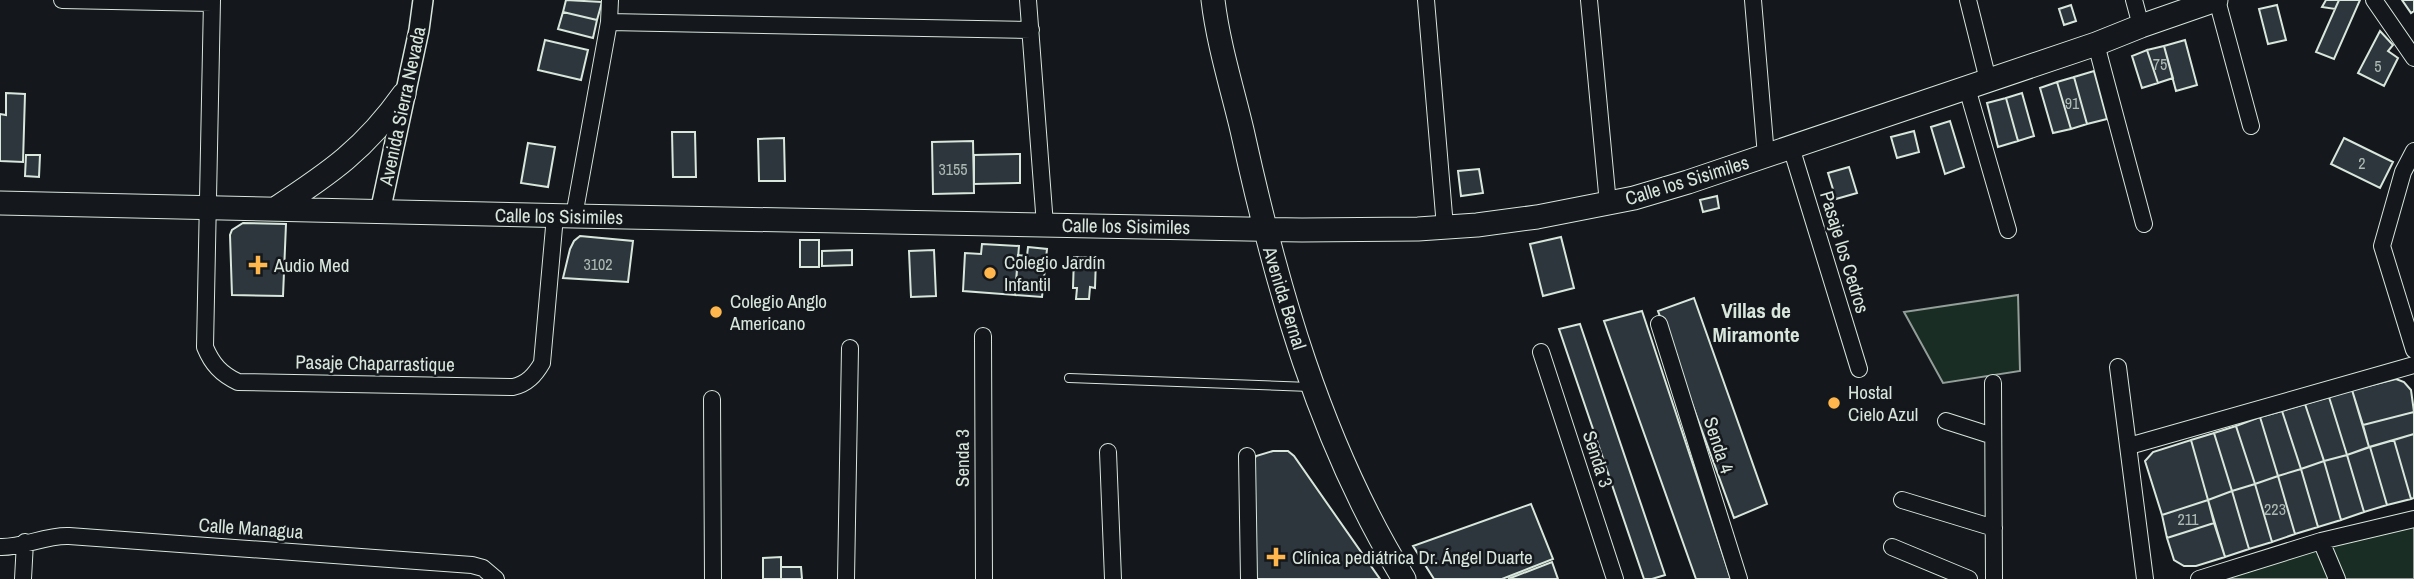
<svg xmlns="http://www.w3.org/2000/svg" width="2414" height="579" font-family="'Archivo Narrow',sans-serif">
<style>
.green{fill:#1a2d24;stroke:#939e99;stroke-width:2}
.building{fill:#2c363c;stroke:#d8e6dc;stroke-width:2}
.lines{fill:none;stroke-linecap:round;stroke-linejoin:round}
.service-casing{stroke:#d8e6dc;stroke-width:10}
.minor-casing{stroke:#d8e6dc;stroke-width:18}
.tertiary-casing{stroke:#d8e6dc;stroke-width:22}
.secondary-casing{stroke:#d8e6dc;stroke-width:25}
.service{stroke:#14181c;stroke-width:8}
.minor{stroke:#14181c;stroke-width:16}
.tertiary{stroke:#14181c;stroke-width:19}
.secondary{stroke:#14181c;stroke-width:23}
.poi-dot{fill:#ffb74d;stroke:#14181c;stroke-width:2.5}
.labels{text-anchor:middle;stroke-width:5;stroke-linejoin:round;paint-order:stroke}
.number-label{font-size:16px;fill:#adbab4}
.street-label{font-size:19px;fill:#d8e6dc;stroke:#14181c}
.poi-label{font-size:19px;fill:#d8e6dc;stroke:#14181c;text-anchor:start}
.neighbourhood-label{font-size:21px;font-weight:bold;fill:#d8e6dc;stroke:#14181c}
</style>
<rect width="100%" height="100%" fill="#14181c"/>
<!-- green -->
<path class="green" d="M2018 295 2020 371 1943 383 1904 312Z
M2414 520V579H2221Z"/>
<!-- building -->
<path class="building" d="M566 0 602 2 597 20 563 12Z
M2326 0H2339L2335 9 2322 7Z
M2339 0H2360L2334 59 2316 52Z
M2402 0H2414V11L2411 13Z
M2071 5 2076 21 2064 25 2059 9Z
M2277 5 2286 40 2268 44 2259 9Z
M563 12 597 20 593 38 558 29Z
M2380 31 2393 45 2388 51 2398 58 2384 86 2358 73Z
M545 40 588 50 581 80 538 70Z
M2185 40 2197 85 2176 91 2164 46Z
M2164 46 2173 78 2158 83 2147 50Z
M2147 50 2158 83 2142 88 2132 56Z
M2094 71 2107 119 2087 124 2074 77Z
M2074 77 2087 124 2071 129 2057 82Z
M2057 82 2071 129 2053 133 2040 88Z
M6 93 25 94 23 162 0 161V114L6 115Z
M2022 93 2034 136 2018 141 2006 98Z
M2006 98 2018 141 1998 147 1987 103Z
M1950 121 1964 167 1945 174 1931 127Z
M1914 131 1919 152 1897 158 1891 137Z
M672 132H695L696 177H673Z
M784 138 785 181H759L758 139Z
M2344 138 2393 162 2380 188 2331 164Z
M973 141 974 193 933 194 932 142Z
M528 143 555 147 548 187 521 183Z
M1020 154V183L974 184V155Z
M26 155H40L39 177 25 176Z
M1849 167 1857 193 1836 199 1828 173Z
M1479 169 1483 193 1461 196 1458 171Z
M1717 196 1719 208 1703 212 1700 200Z
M243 223 286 224 283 296 232 295 230 235 232 230Z
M580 236 633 241 628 282 563 278 570 249 574 241Z
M1561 237 1574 288 1543 296 1530 244Z
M800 240H819V267H800Z
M982 244 1019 246 1015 295 963 291 965 253 981 254Z
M1028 247 1047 249 1042 297 1015 295 1018 255 1027 256Z
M852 250V265L822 266V251Z
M934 250 936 296 911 297 909 251Z
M1074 257 1096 258 1095 288 1090 287 1089 299H1076L1077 288H1073Z
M1694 298 1767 504 1734 518 1658 311Z
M1642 311 1731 579H1696L1604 321Z
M1580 324 1665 575 1652 579H1644L1559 329Z
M2396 379 2404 382 2411 390 2414 412 2363 425 2352 390Z
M2352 390 2369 447 2347 455 2329 397Z
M2329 397 2347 455 2324 461 2305 404Z
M2305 404 2324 461 2301 469 2282 411Z
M2282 411 2301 469 2278 476 2260 417Z
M2414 412V434L2369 447 2363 425Z
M2260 417 2278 476 2255 484 2236 426Z
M2236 426 2255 484 2232 491 2214 433Z
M2214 433 2232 491 2208 500 2191 440Z
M2414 434V498L2411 499 2394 440Z
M2191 440 2208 500 2162 515 2145 461 2153 452Z
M2394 440 2411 499 2387 505 2370 447Z
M2370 447 2387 505 2364 512 2347 455Z
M1273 451H1288L1294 456 1380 579H1256L1253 462 1256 456Z
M2347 455 2364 512 2341 520 2324 461Z
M2324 461 2341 520 2318 527 2301 469Z
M2301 469 2318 527 2295 534 2278 476Z
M2278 476 2295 534 2272 542 2255 484Z
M2255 484 2272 542 2249 549 2232 491Z
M2232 491 2249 549 2225 557 2208 500Z
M2208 500 2214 523 2167 538 2162 515Z
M1531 504 1553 559 1502 579H1434L1413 546Z
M2214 523 2225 557 2196 566H2184L2174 560 2167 538Z
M781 557V579H763V558Z
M1552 562 1558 579H1508Z
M781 567H801L802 579H781Z"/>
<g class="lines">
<!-- service casing -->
<g class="service-casing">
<path id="service" d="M1069 378 1310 387"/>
</g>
<!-- minor casing -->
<g class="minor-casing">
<path id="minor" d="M62 0 212 3
M212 0 205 347C212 364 221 374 238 382L513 387C527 384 535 375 542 363L555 216
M1028 0 1045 225
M1426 0 1445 227
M1589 0 1608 204
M1753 0 1766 156
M1968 0 1988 80
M2134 0 2141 26
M2217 0 2251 126
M2374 0 2414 58
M609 22 1031 30
M2096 44 2144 224
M1967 88 2008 230
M1791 147 1859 369
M2414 151 2403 172 2382 246 2414 350
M574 216 609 22 610 0
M1659 324 1739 579
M983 336 984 579
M1541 352 1615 579
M2118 367 2145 579
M1993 383 1994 579
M712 399 713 579
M1946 421 1993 436
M2129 446 2414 365
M1108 452 1113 579
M1247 456 1249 579
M1902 500 1994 528
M2321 541 2337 579
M0 547C23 548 45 535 69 536L472 565 483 568 496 579
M1892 547 1969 579
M23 579 25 542
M846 579 850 348
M2199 579 2321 541 2414 519"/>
</g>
<!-- tertiary casing -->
<g class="tertiary-casing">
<path id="tertiary" d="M380 212 419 30 423 0"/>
</g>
<!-- secondary casing -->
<g class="secondary-casing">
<path id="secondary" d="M1213 0C1218 43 1232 88 1242 130 1276 285 1320 443 1404 579
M0 203 574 216 1302 230 1418 229 1477 225 1537 217 1634 198 1688 182 2096 44 2141 26 2216 0
M275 209C330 173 365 149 404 94"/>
</g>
<!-- service -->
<use href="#service" class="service"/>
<!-- minor -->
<use href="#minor" class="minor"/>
<!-- tertiary -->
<use href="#tertiary" class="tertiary"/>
<!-- secondary -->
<use href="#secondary" class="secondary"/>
</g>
<!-- markers -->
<g class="poi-dot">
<path d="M254.5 254.5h7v7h7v7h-7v7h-7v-7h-7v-7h7z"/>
<circle cx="990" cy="273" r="7"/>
<circle cx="716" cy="312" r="7"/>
<circle cx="1834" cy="403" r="7"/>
<path d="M1272.5 546.5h7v7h7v7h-7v7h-7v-7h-7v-7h7z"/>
</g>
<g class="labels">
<!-- number labels -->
<g class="number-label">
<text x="2160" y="70">75</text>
<text x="2378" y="72">5</text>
<text x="2072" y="109">91</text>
<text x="2362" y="169">2</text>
<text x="953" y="175">3155</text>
<text x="598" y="270">3102</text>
<text x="2275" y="515">223</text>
<text x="2188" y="525">211</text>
</g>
<!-- street labels -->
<g class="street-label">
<text transform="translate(402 106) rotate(-78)" y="7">Avenida Sierra Nevada</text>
<text transform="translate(1687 180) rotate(-17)" y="7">Calle los Sisimiles</text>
<text transform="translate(559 216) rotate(1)" y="7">Calle los Sisimiles</text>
<text transform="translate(1126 226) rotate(1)" y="7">Calle los Sisimiles</text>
<text transform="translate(1845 252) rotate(73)" y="7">Pasaje los Cedros</text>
<text transform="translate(1285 298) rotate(73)" y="7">Avenida Bernal</text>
<text transform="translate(375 363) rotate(1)" y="7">Pasaje Chaparrastique</text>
<text transform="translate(1719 445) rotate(72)" y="7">Senda 4</text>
<text transform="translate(962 458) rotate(-90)" y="7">Senda 3</text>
<text transform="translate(1598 459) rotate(72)" y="7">Senda 3</text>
<text transform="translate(251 528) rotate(4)" y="7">Calle Managua</text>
</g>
<!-- poi labels -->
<g class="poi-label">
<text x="1004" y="269">Colegio Jardín<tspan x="1004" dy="22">Infantil</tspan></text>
<text x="274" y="272">Audio Med</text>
<text x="730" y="308">Colegio Anglo<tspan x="730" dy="22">Americano</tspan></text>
<text x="1848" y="399">Hostal<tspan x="1848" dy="22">Cielo Azul</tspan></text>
<text x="1292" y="564">Clínica pediátrica Dr. Ángel Duarte</text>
</g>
<!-- neighbourhood labels -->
<g class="neighbourhood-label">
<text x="1756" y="318">Villas de<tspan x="1756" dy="24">Miramonte</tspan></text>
</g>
</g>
</svg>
